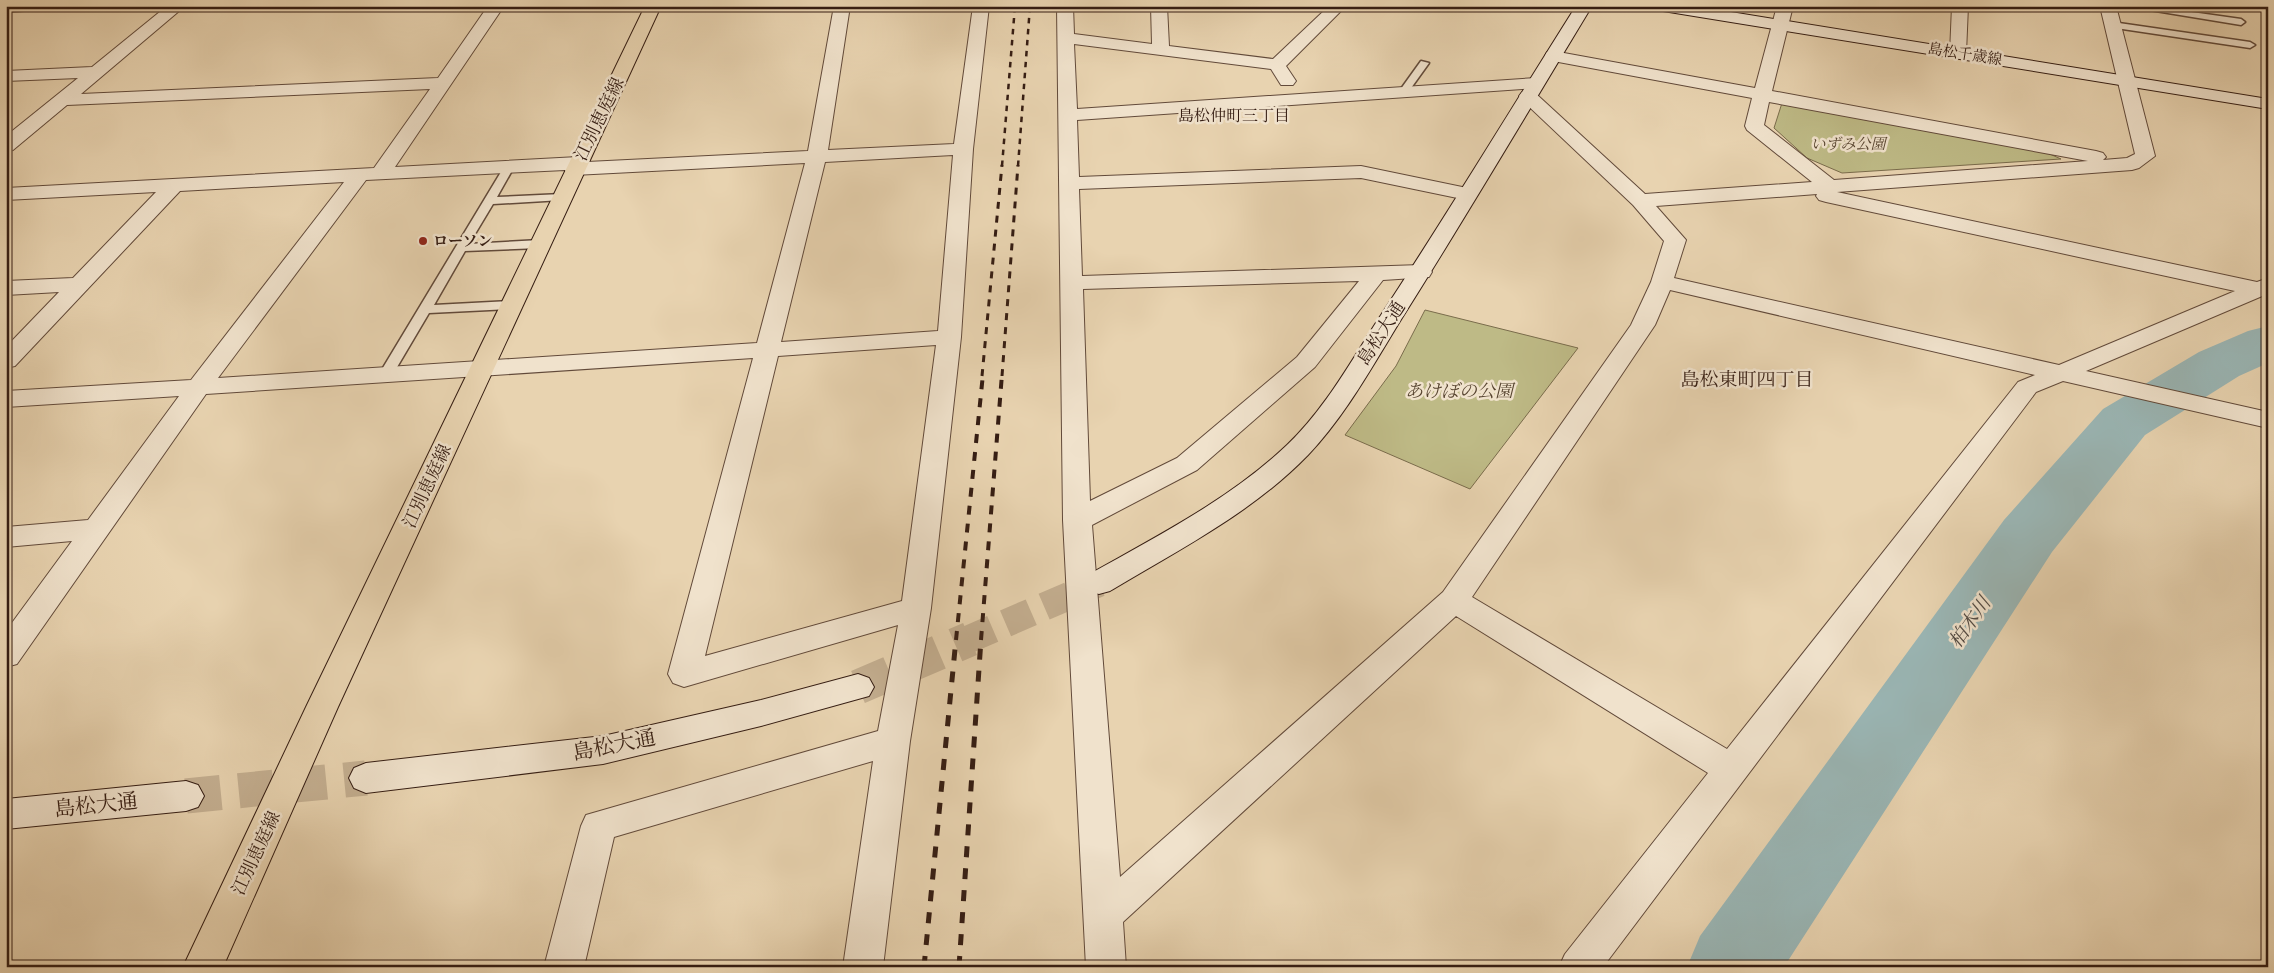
<svg xmlns="http://www.w3.org/2000/svg" width="2274" height="973" font-family="'Libre Bodoni','Noto Serif JP',serif">
<style>
.green{fill:#beba86;stroke:#7a6c4c}
.lines{fill:none;stroke-linecap:round;stroke-linejoin:round}
.river{fill:#9ab6b5;fill-rule:evenodd}
.secondary-tunnel-far1{stroke:#c4af91;stroke-width:28;stroke-dasharray:28 14;stroke-linecap:butt}
.secondary-tunnel{stroke:#c4af91;stroke-width:35;stroke-dasharray:35 18;stroke-linecap:butt}
.lane-casing{stroke:#624a3a;stroke-width:3}
.street-casing{stroke:#624a3a;stroke-width:2}
.secondary-casing{stroke:#351d13;stroke-width:2}
.primary-casing{stroke:#351d13;stroke-width:2}
.lane{fill:#f0e2cc;fill-rule:evenodd}
.street{fill:#f0e2cc;fill-rule:evenodd}
.secondary{fill:#f0e2cc;fill-rule:evenodd}
.primary{fill:#e8d3b0;fill-rule:evenodd}
.rail-far3{stroke:#351d13;stroke-width:2.5;stroke-dasharray:5.5 5.5;stroke-linecap:butt}
.rail-far2{stroke:#351d13;stroke-width:3;stroke-dasharray:7 7;stroke-linecap:butt}
.rail-far1{stroke:#351d13;stroke-width:4;stroke-dasharray:9 9;stroke-linecap:butt}
.rail{stroke:#351d13;stroke-width:5;stroke-dasharray:11 11;stroke-linecap:butt}
.poi-dot{fill:#8f2418;stroke:#f0e2cc;stroke-width:2}
.labels{text-anchor:middle;stroke-width:5;stroke-linejoin:round;paint-order:stroke}
.far-street-label{font-size:15px;fill:#351d13;stroke:#f0e2cc}
.far-park-label{font-size:15px;font-style:italic;fill:#574430;stroke:#f0e2cc}
.far-poi-label{font-size:15px;font-weight:bold;fill:#351d13;stroke:#f0e2cc;text-anchor:start}
.far-neighbourhood-label{font-size:16px;fill:#351d13;stroke:#f0e2cc}
.street-label{font-size:18px;fill:#351d13;stroke:#f0e2cc}
.park-label{font-size:18px;font-style:italic;fill:#574430;stroke:#f0e2cc}
.neighbourhood-label{font-size:19px;fill:#351d13;stroke:#f0e2cc}
.water-label{font-size:19px;font-style:italic;fill:#534b44;stroke:#f0e2cc}
.near-street-label{font-size:21px;fill:#351d13;stroke:#f0e2cc}
</style>
<rect width="100%" height="100%" fill="#e8d3b0"/>
<filter id="stains"><feTurbulence type="fractalNoise" baseFrequency=".004" numOctaves="4"/><feColorMatrix values="0 0 0 0 .2 0 0 0 0 .09 0 0 0 0 .02 0 0 0 .5 -.17"/></filter>
<radialGradient id="worn" r=".72"><stop offset=".6" stop-color="#630" stop-opacity="0"/><stop offset="1" stop-color="#630" stop-opacity=".3"/></radialGradient>
<!-- green -->
<path class="green" d="M1782 103 2043 151 2061 159 1842 173 1807 158 1774 128Z
M1425 310 1578 348 1470 489 1345 435 1396 366Z"/>
<g class="lines">
<!-- river -->
<path class="river" d="M2268 326V363L2239 376 2145 435 2052 552 1784 967H1687L1700 936 2004 520 2103 409 2199 352 2248 331Z"/>
<!-- secondary-tunnel-far1 -->
<path class="secondary-tunnel-far1" d="M967 640 1099 583"/>
<!-- secondary-tunnel -->
<path class="secondary-tunnel" d="M858 687 970 639
M186 796 366 778"/>
<!-- lane casing -->
<g class="lane-casing">
<path id="lane" d="M2125 6H2149L2241 19 2245 22 2241 25Z
M2112 22 2250 42 2255 45 2250 48 2109 27V23Z
M1421 61 1429 63 1406 95H1400L1398 93Z
M509 164 514 167 497 197 562 194 568 197 562 200 493 204 469 244 540 240 546 244 540 248 465 251 434 305 512 301 518 305 512 309 429 313 390 379H380L378 376 504 167Z"/>
</g>
<!-- street casing -->
<g class="street-casing">
<path id="street" d="M167 6H185L81 94 438 78 488 6H504L395 167 578 157 585 159 587 162 808 151 834 6H850L828 150 954 144 973 6H989L973 149 961 337 931 608 910 741 883 967H843L873 761 614 837 584 967H544L581 826 586 815 878 731 898 625 684 687 673 683 668 674 753 358 206 394 17 664 6 667V631L72 541 6 547V527L88 520 179 396 6 407V391L191 380 344 182 180 191 15 366 6 368V347L59 292 6 295V281L73 278 156 192 6 200V188L374 168 430 89 67 105 13 150 6 152V136L78 78 6 81V71L92 67ZM953 155 938 331 781 342 825 162ZM805 163 757 343 218 378 366 180 565 170 567 173 574 175ZM936 345 902 601 705 656 778 356Z
M1057 6H1073L1074 34 1152 44 1151 6H1167L1169 46 1273 59 1329 6H1346L1286 66 1296 81 1293 85H1281L1271 69 1074 44 1077 109 1536 78 1542 79 1545 83 1542 87 1536 88 1077 120 1079 177 1361 166 1467 188 1474 190 1477 194 1474 198 1467 200 1361 178 1079 189 1082 276 1421 265 1429 267 1432 272 1429 277 1383 280 1315 367 1197 470 1092 525 1120 877 1443 592 1631 325 1651 282 1664 241 1633 205 1522 100 1519 96 1522 92H1534L1645 194 1812 182 1747 130 1745 126 1752 98 1553 61 1547 60 1545 56 1547 52 1553 51 1755 88 1777 6H1793L1772 91 2096 151 2103 153 2106 157 2103 160 2127 158 2135 154 2100 6H2116L2155 156 2139 168 2132 170 1837 192 2257 282 2268 278 2267 294 2086 371 2268 412V428L2063 381 2036 392 1603 967H1559L1565 954 1708 773 1456 616 1123 922 1126 967H1086L1063 520ZM1769 102 2088 161 1834 180 1764 125ZM1817 194 1816 196 1819 200 1826 202 2235 291 2059 365 1674 278 1686 240 1656 206ZM1359 281 1297 357 1177 458 1090 501 1083 289ZM1670 290 2035 375 2018 382 1727 749 1472 597 1655 325Z
M1952 6H1968L1966 53 1964 57H1952L1950 53Z"/>
</g>
<!-- secondary casing -->
<g class="secondary-casing">
<path id="secondary" d="M6 6H32L24 11 6 12Z
M1576 6H1592C1529 110 1467 215 1402 318 1373 365 1346 415 1308 455 1252 513 1178 550 1110 591L1099 594 1088 591 1084 583 1088 575C1157 536 1229 500 1287 445 1326 408 1352 359 1381 315 1448 213 1511 109 1576 6Z
M1655 6H1694L2268 99V109L1663 11Z
M858 674 869 678 874 687 869 696 761 726 603 764 366 793 354 788 349 778 354 768 366 763 603 736 761 700Z
M186 781 198 785 204 796 198 807 186 811 6 829V799Z"/>
</g>
<!-- primary casing -->
<g class="primary-casing">
<path id="primary" d="M645 6H661L338 707 223 967H183L306 707Z"/>
</g>
<!-- lane -->
<use href="#lane" class="lane"/>
<!-- street -->
<use href="#street" class="street"/>
<!-- secondary -->
<use href="#secondary" class="secondary"/>
<!-- primary -->
<use href="#primary" class="primary"/>
<!-- rail-far3 -->
<path class="rail-far3" d="M1002 166 1015 6
M1018 166 1030 6"/>
<!-- rail-far2 -->
<path class="rail-far2" d="M982 376 1002 165
M1002 376 1018 165"/>
<!-- rail-far1 -->
<path class="rail-far1" d="M956 640 983 374
M981 640 1002 374"/>
<!-- rail -->
<path class="rail" d="M924 967 956 639
M959 967 981 639"/>
</g>
<!-- markers -->
<circle class="poi-dot" cx="423" cy="241" r="5"/>
<g class="labels">
<!-- far-street labels -->
<g class="far-street-label">
<text transform="translate(1965 54) rotate(9)" y="5">島松千歳線</text>
</g>
<!-- far-park labels -->
<g class="far-park-label">
<text x="1848" y="149">いずみ公園</text>
</g>
<!-- far-poi labels -->
<g class="far-poi-label">
<text x="433" y="246">ローソン</text>
</g>
<!-- far-neighbourhood labels -->
<g class="far-neighbourhood-label">
<text x="1234" y="121">島松仲町三丁目</text>
</g>
<!-- street labels -->
<g class="street-label">
<text transform="translate(599 119) rotate(-64)" y="6">江別恵庭線</text>
<text transform="translate(1381 333) rotate(-57)" y="6">島松大通</text>
<text transform="translate(427 486) rotate(-65)" y="6">江別恵庭線</text>
<text transform="translate(256 853) rotate(-65)" y="6">江別恵庭線</text>
</g>
<!-- park labels -->
<g class="park-label">
<text x="1459" y="397">あけぼの公園</text>
</g>
<!-- neighbourhood labels -->
<g class="neighbourhood-label">
<text x="1747" y="386">島松東町四丁目</text>
</g>
<!-- water labels -->
<g class="water-label">
<text transform="translate(1969 622) rotate(-55)" y="7">柏木川</text>
</g>
<!-- near-street labels -->
<g class="near-street-label">
<text transform="translate(614 745) rotate(-11)" y="7">島松大通</text>
<text transform="translate(96 805) rotate(-6)" y="7">島松大通</text>
</g>
</g>
<!-- margin -->
<rect width="2274" height="973" fill="none" stroke="#e8d3b0" stroke-width="25"/>
<rect x="8" y="8" width="2259" height="958" fill="none" stroke="#351d13" stroke-width="2.5"/>
<rect x="12" y="12" width="2249" height="948" fill="none" stroke="#351d13"/>
<rect width="100%" height="100%" filter="url(#stains)"/>
<rect width="100%" height="100%" fill="url(#worn)"/>
</svg>
